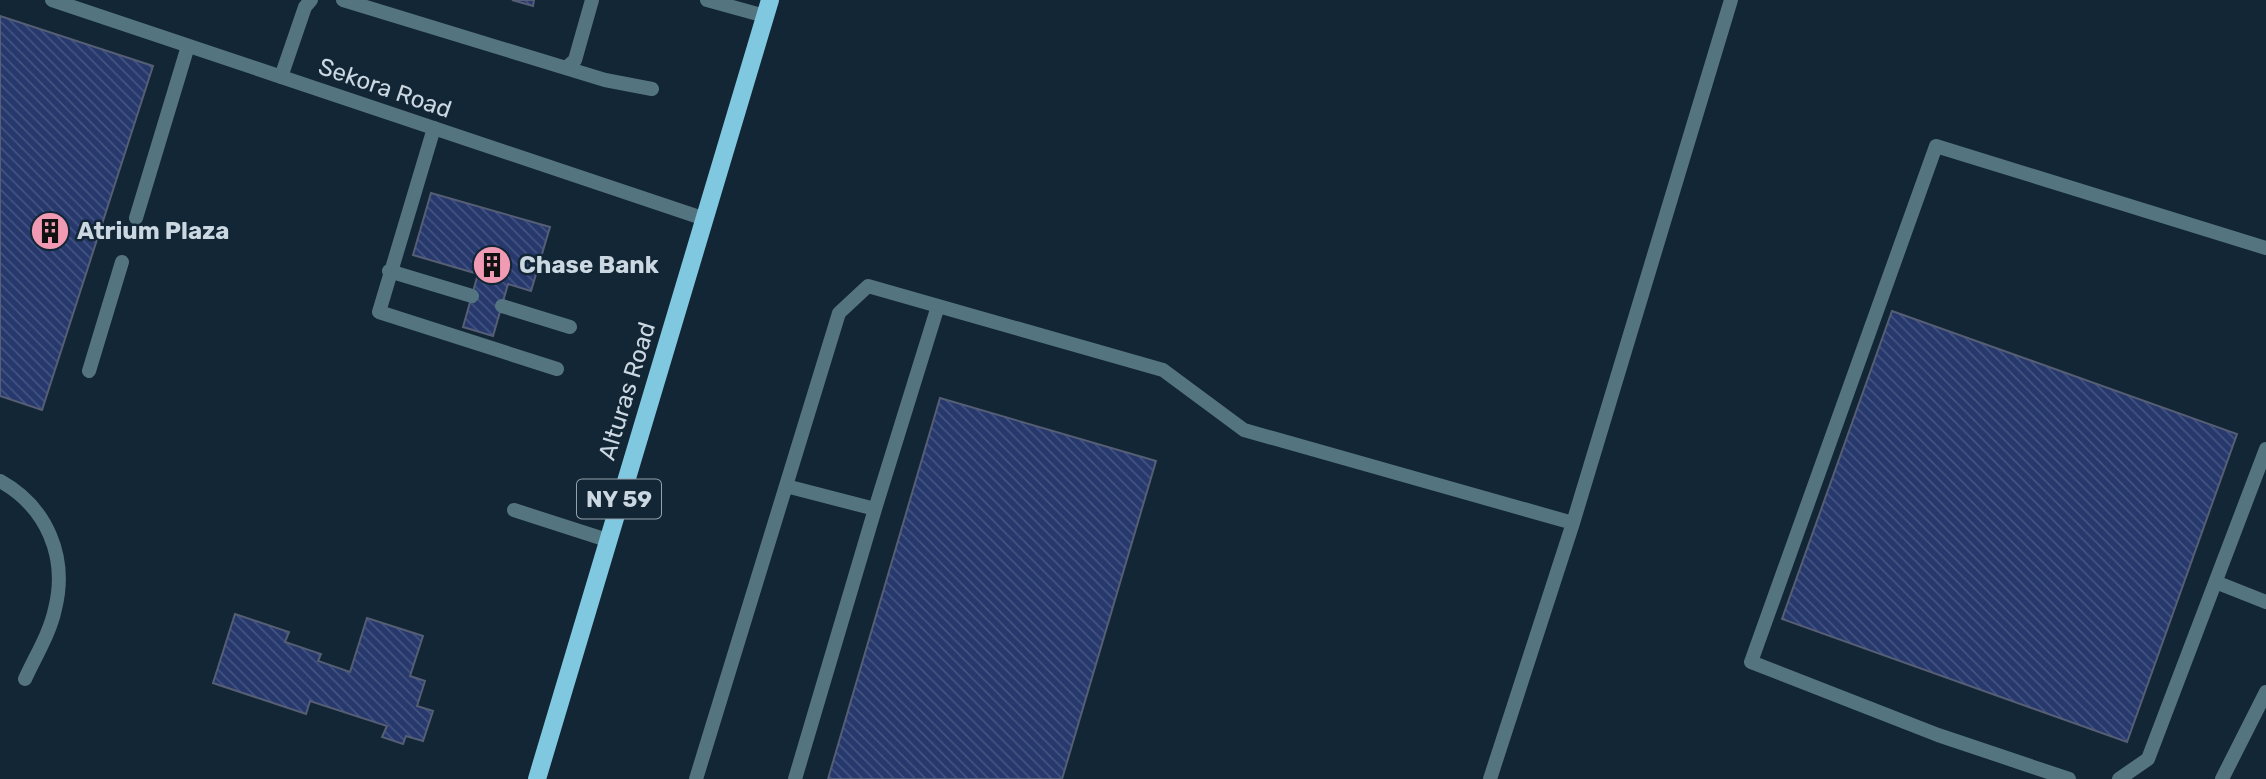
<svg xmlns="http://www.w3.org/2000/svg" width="2266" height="779" font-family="Rubik,sans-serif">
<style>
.building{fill:url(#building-back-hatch);stroke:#555e74;stroke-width:2}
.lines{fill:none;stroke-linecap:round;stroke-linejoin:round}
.lane{stroke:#547580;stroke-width:14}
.street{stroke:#547580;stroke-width:14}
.primary{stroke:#80c8df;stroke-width:18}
.labels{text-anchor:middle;stroke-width:5;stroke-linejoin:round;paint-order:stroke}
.shield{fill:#132635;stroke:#94a2ad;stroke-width:2}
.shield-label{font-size:23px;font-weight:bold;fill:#cbd7e1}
.street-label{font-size:24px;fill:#cbd7e1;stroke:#132635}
.poi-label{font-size:24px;font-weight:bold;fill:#cbd7e1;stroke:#132635;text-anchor:start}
</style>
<defs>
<pattern id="building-back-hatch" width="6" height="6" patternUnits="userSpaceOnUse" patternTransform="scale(1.75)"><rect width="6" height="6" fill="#26386c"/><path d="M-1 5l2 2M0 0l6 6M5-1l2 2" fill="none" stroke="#445481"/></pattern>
</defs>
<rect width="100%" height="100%" fill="#132635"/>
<!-- building -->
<path class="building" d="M512 0H534L533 6Z
M0 16 153 66 42 410 0 396Z
M431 193 550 227 531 291 508 284 493 336 463 327 478 274 413 255Z
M1892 311 2237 434 2127 742 1782 619Z
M940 398 1156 461 1062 779H828Z
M235 614 289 632 285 642 321 654 318 661 350 672 367 618 423 636 410 676 425 681 417 706 433 711 423 741 406 736 403 744 382 737 387 726 310 701 306 714 213 683Z"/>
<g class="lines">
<!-- lane -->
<path class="lane" d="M343 0 605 80 652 89
M707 0 765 16
M567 67 575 60 592 0
M281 77 305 7 311 0
M434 128 379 312 557 369
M136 218 188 46
M389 271 472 296
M502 306 570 327
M89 371 122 262
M0 481C47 507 68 557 55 609 50 633 35 657 25 679
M786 486 875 509 938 306
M514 510 607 540
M2218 583 2266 602
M696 779 839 313 868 286 1163 370 1244 430 1573 523
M795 779 875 509
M1490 779 1573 523 1731 0
M2069 779 1938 735 1751 662 1936 146 2266 248
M2119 779 2148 759 2266 449"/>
<!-- street -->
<path class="street" d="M52 0 705 219
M2222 779 2266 692"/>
<!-- primary -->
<path class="primary" d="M537 779 770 0"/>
</g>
<!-- icons -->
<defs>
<g id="building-disc" transform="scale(2.0125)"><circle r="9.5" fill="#f19ab3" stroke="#132635"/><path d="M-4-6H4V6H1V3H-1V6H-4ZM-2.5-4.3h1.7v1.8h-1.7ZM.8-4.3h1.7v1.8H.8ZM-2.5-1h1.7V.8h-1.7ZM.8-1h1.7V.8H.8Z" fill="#111"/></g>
</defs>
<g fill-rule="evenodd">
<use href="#building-disc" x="50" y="231"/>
<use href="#building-disc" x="492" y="265"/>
</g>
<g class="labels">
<!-- shield labels -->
<rect class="shield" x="577" y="479.5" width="84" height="39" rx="5"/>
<g class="shield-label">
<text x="619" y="507">NY 59</text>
</g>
<!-- street labels -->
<g class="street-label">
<text transform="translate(385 88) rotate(19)" y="8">Sekora Road</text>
<text transform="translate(627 391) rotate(-73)" y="8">Alturas Road</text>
</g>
<!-- poi labels -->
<g class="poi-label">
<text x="77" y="239">Atrium Plaza</text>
<text x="519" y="273">Chase Bank</text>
</g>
</g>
</svg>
